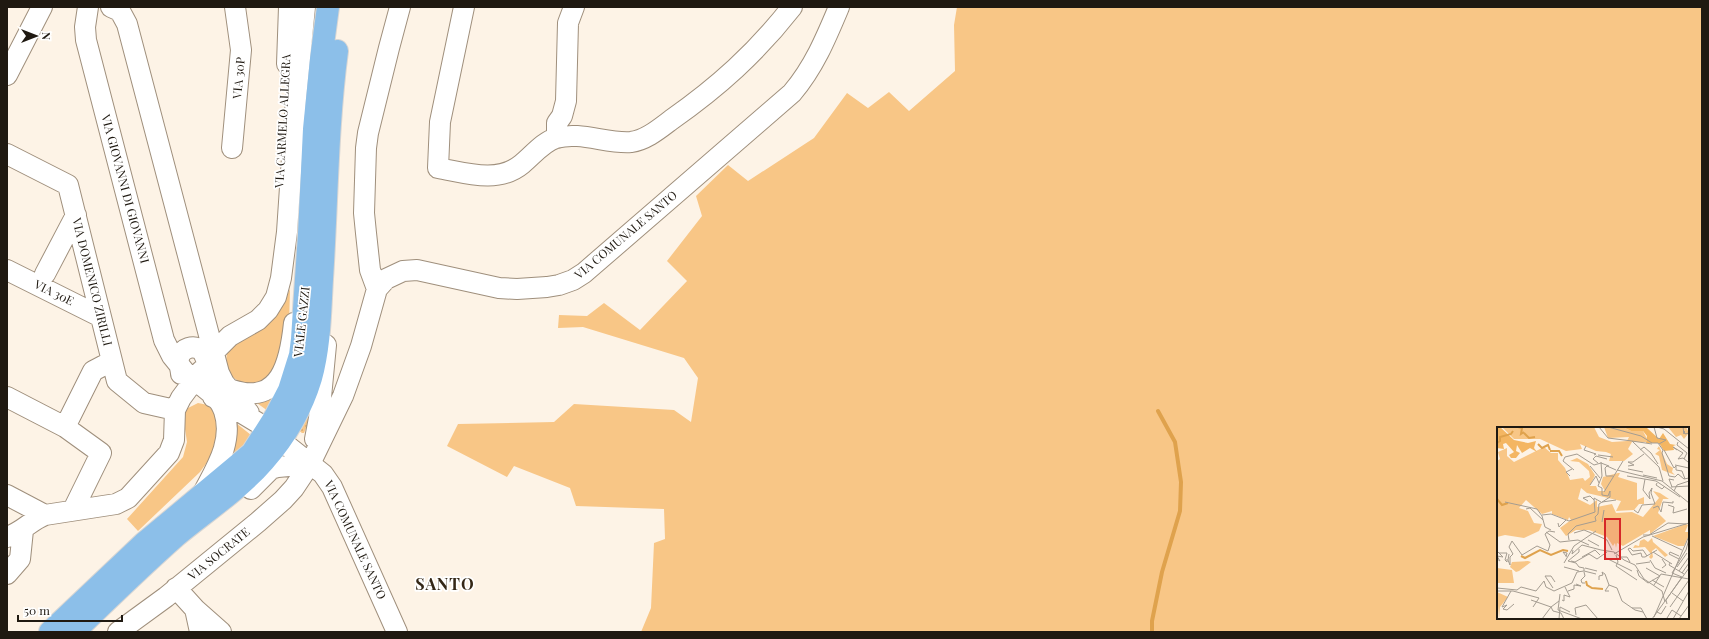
<svg xmlns="http://www.w3.org/2000/svg" width="1709" height="639" font-family="'Playfair Display',serif">
<style>
.grass{fill:#f8c686;fill-rule:evenodd}
.garden{fill:url(#garden-dots)}
.lines{fill:none;stroke-linecap:round;stroke-linejoin:round}
.stream{stroke:#dfa24d;stroke-width:4}
.minor-casing{stroke:#9f8f7c;stroke-width:22}
.major-casing{stroke:#d7d6d4;stroke-width:24}
.minor{stroke:#fff;stroke-width:20}
.major{stroke:#8cbfe9;stroke-width:22}
.labels{text-anchor:middle;stroke-width:3.5;stroke-linejoin:round;paint-order:stroke}
.street-label{font-size:12px;fill:#1f1911;stroke:#fff}
.district-label{font-size:16px;font-weight:bold;letter-spacing:1px;fill:#342716;stroke:#fff}
.inset-river{fill:none;stroke:#dfa24d;stroke-width:2}
.inset-road{fill:none;stroke:#a49c91;stroke-width:1}
.view{fill:#d62828;fill-opacity:0.15;stroke:#d62828;stroke-width:2}
.inset-edge{fill:none;stroke:#1f1911;stroke-width:2}
</style>
<defs>
<pattern id="garden-dots" width="8" height="8" patternUnits="userSpaceOnUse"><rect width="8" height="8" fill="#f8c686"/><path d="M2 2h.1M6 6h.1" fill="none" stroke="#d4aa73" stroke-width="1.8" stroke-linecap="round"/></pattern>
</defs>
<rect width="100%" height="100%" fill="#fdf3e6"/>
<!-- grass -->
<path class="grass" d="M957 7H1702V632H641L651 608 654 543 665 539 664 509 576 506 570 488 514 466 507 477 447 446 458 424 554 422 574 404 674 410 691 422 698 378 684 358 583 327 558 328 559 315 587 316 604 303 640 330 687 281 667 261 702 216 696 196 728 165 748 181 814 138 847 93 868 108 889 92 909 111 955 71 954 25ZM1498 428H1688V618H1498Z
M290 289 289 325 283 358 259 386C252 385 243 384 237 380 224 373 224 358 230 346L271 322 280 310Z
M275 394 268 411 254 401Z
M198 403 208 405 217 416 220 426 213 454 200 472 138 531 127 519 183 457 187 442 183 416 188 408Z
M236 423 251 435 248 442 230 459Z"/>
<!-- garden -->
<path class="garden" d="M311 405 309 421 304 433H302L298 430Z"/>
<g class="lines">
<!-- stream -->
<path class="stream" d="M1152 632V621L1162 572 1180 511 1181 482 1175 442 1158 411"/>
<!-- minor casing -->
<g class="minor-casing">
<path id="minor" d="M88 7 85 27 86 40 164 340 172 356 185 372 217 398 260 424 323 474 332 487 397 632
M111 7 120 11 127 24 219 373 224 383 249 413
M464 7 440 122 438 168C466 173 498 184 522 164 533 155 543 142 556 138 580 131 607 144 631 142 646 140 659 129 671 120 718 87 756 53 792 7
M287 64 289 7
M7 75 42 7
M557 138V123L562 116 566 101 568 23 574 7
M232 148 241 50 235 7
M7 154 68 185 117 381 144 403 175 410
M7 270 101 317
M45 274 76 215
M377 289 370 270 366 233 364 213 366 148 368 133 389 48 400 7
M207 359 230 336 258 320 268 310 276 297 281 278 287 232 296 98 305 7
M181 374C181 369 178 363 179 358 181 348 194 344 202 351 205 355 208 366 212 371
M232 390C281 406 290 361 294 323
M7 397 65 427 101 453 73 510
M65 427 93 371 112 361
M315 439 319 418 326 345
M251 489 271 469 278 467 310 464
M203 493C216 468 234 441 224 411 222 406 219 399 213 397
M7 495 45 515
M7 537C24 531 30 521 45 515L116 504 128 498 169 453 174 440 175 410 181 398 201 371
M7 574 20 559 23 530
M176 588 195 609 200 632
M195 609 221 632
M118 632 166 597 258 522 283 500 294 488 310 464 343 396 361 346 377 289 386 279 403 271 417 270 499 288 517 289 547 287 559 285 573 280 584 273 792 93C814 67 826 38 839 7"/>
</g>
<!-- major casing -->
<g class="major-casing">
<path id="major" d="M50 632 144 543 252 453 275 417 289 390 300 355 302 339 309 234 314 129 321 59 328 7
M74 632C107 600 141 567 176 536 205 512 240 489 264 461 285 437 302 408 311 378 320 346 320 312 322 279 327 203 327 126 337 51"/>
</g>
<!-- minor -->
<use href="#minor" class="minor"/>
<!-- major -->
<use href="#major" class="major"/>
</g>
<g class="labels">
<!-- street labels -->
<g class="street-label">
<text transform="translate(239 78) rotate(-85)" y="4">VIA 30P</text>
<text transform="translate(283 121) rotate(-87)" y="4">VIA CARMELO ALLEGRA</text>
<text transform="translate(125 189) rotate(75)" y="4">VIA GIOVANNI DI GIOVANNI</text>
<text transform="translate(626 235) rotate(-40)" y="4">VIA COMUNALE SANTO</text>
<text transform="translate(92 282) rotate(76)" y="4">VIA DOMENICO ZIRILLI</text>
<text transform="translate(54 293) rotate(26)" y="4">VIA 30E</text>
<text transform="translate(302 322) rotate(-84)" y="4">VIALE GAZZI</text>
<text transform="translate(355 540) rotate(65)" y="4">VIA COMUNALE SANTO</text>
<text transform="translate(219 554) rotate(-39)" y="4">VIA SOCRATE</text>
</g>
<!-- district labels -->
<g class="district-label">
<text x="445" y="590">SANTO</text>
</g>
</g>
<!-- overview -->
<g transform="translate(1497 427)">
<rect width="192" height="192" fill="#fdf3e6"/>
<path d="M5 0H97L102 10 115 15 130 14 132 10 111 11 107 0H126L134 4H146L150 12 149 15H135L131 22 136 27 127 34H112L114 27 109 25 99 24 83 17 85 22 69 24 43 12H17ZM171 0H189L192 6V10L191 7 187 12 184 8 179 10ZM162 19 170 37 176 41 175 45 178 48 165 43 162 29 158 27 163 23 160 22ZM47 20 54 26H61V33L68 41 73 53 86 51 88 54 93 50 92 44 82 35 73 34 80 31 91 37 98 48 93 59H99L101 64H108L104 57 106 50 121 46H123L121 50 140 56V73L147 70V77H142L137 83 119 84 124 74 90 66 84 61 81 72 93 78 100 73V80L115 77 119 86 135 85 146 90 162 71 156 64 163 66 172 72H166L161 86 169 94 153 107V103L126 119 120 116 119 121 118 116 116 119 110 110 92 103H79L69 109 63 101 74 93 72 90 71 93 55 87V84L45 87 29 73 22 81 31 84 37 96 45 97 42 104 27 111 8 108 0 110V34L3 32 1 25 10 21V29L17 35ZM155 111 156 115 171 128 168 130 159 121 155 124 156 130 154 132 152 130 154 127 148 120 136 121 138 118 142 119 143 114 147 112 151 115ZM31 134 34 135 22 144 19 145 13 140 15 135ZM0 141 15 143 17 156H0ZM0 165 11 170 3 180 2 192Z" fill="#f8c686"/>
<path d="M0 0H3L17 13 31 16 39 14 37 21 40 25 33 21 25 26 20 18 19 24 23 26 19 31H14L12 28 17 25 9 16 6 17 7 22 0 21ZM126 0 150 1 162 12 166 6 173 17 179 18 176 19 177 23 167 24 162 16H149L150 9 146 4H134Z" fill="#f4b662"/>
<path d="M189 97 191 98 188 105H192V108L187 119H181L156 109Z" fill="#f8c686"/>
<path class="inset-river" d="M21 0 25 1 24 7 27 5M27 6 32 11 38 10M0 16 3 14V10L14 7 16 4M41 17 45 21 51 18 53 23M53 24H62L65 29M0 72 5 78 11 76M24 129 28 131 43 123 54 128 66 123 71 124M89 154 90 158 95 161 106 162"/>
<path class="inset-road" d="M102 0 111 11 135 14 162 40 166 54M111 0 144 9 155 16H161L166 23 165 26 172 49 178 50 181 47 187 52 192 51V48M157 0 160 11 169 13 162 17M160 0 167 2 192 22M186 0 187 7V4L188 7 192 6M135 14 155 17M181 15 180 18 190 26 187 32M89 19 87 23 99 27 97 28M143 23 147 20 154 26 161 37M167 23 177 41 179 39V43L185 44 188 52M180 23 176 20 186 26 181 32 186 31 191 35M101 28 116 30M68 30 80 27 97 38 104 36 112 39M68 30 66 34 77 43M101 36 96 32 99 29 110 32M178 38 192 41M93 39 103 51M131 39 137 38 131 35H136L147 27M131 42 146 45M120 43 165 54 192 76M146 48 160 51M73 49 69 45 75 42M116 49H109L108 41 110 39 119 43M130 49 159 54 183 70M160 56 159 58 165 62 168 59M93 58 99 49 102 56M174 60 192 59M175 60 172 52 177 53M177 64 180 58 192 54M107 65 126 34M91 74 86 71 93 69 97 73M8 75 40 82 45 89 48 100 54 103M105 75 119 73M171 78 177 80 176 86 190 82M156 81 161 79 164 85 166 75 176 76V74M29 82 33 81 46 93M137 83 141 86 145 78 158 77 154 66 155 61 152 66 153 72 146 63 148 52M45 88 54 87 72 94 98 85 97 71 104 75M105 95 107 83M61 96 62 100 69 93M49 105 63 115 81 113 92 118M77 106 87 103 99 108 110 113 115 123M146 108H152L171 96 189 97M155 109 185 123M72 113 71 107 79 99 99 94 98 90 101 87 102 77 113 70V64L111 69 105 68V61L101 59 105 49 104 35M91 113 102 119M15 114 25 128 40 119 51 124 53 118 48 107 52 104 58 105M82 122V125L71 134 79 136 82 140 87 141V144M76 123 75 127 85 118 104 123M104 123 117 125 127 133 138 138 147 152 165 164 168 175M0 124 6 130 0 129 3 134 0 132M156 125 175 137M2 126H10L8 133 10 135V132M12 127 11 133 13 138V130L16 127 12 120 15 114M117 127 146 110 192 96M119 128 121 135 119 139 140 153M135 128 144 126 145 130H148L160 123M135 128 131 122 133 121 136 124 146 123 150 129M69 130 70 126 66 125 69 129M85 130 98 123 103 128M107 130 135 144M123 130H130L133 135M165 132 169 138 165 141M182 132 172 127 173 125 182 129M153 133 158 141 169 146M74 134 78 135 92 127 100 132 110 125M67 136 77 119 99 104M173 136 172 138 187 147M139 137 153 135M67 140 82 144M180 140 190 126M88 141 100 144M149 141 163 149M140 143 142 149 151 156 163 149M87 144 99 147M182 144 192 130M87 145 88 149 84 153 85 156H88M185 146 192 136M102 153V149L106 148 105 145 108 147 112 158M155 153 167 160M157 158 164 147 192 152M0 161 20 163 24 160 39 164 47 154 49 160 57 164 75 156 80 145 87 144M56 161 48 149H54L58 155M0 164H16L42 171 36 180M14 164 5 180 10 178 6 182 10 183 17 177M71 164 77 162V158L84 159 79 157M112 164H108L112 158 120 161 125 174 138 183 146 185M175 166 186 174M63 167 61 183 85 192M34 173 54 180 62 174M65 173 67 174V168L73 170 68 160M170 177 169 173 185 150 175 146 189 123 192 112M54 180 56 184 64 186 67 192M173 180 192 153M135 181H144L150 192M160 185 164 187 169 179M79 188 78 181 89 178 101 192M157 190 192 109M45 192 54 180M62 192 63 180 73 185M155 192 192 141M172 192 170 191 175 183 184 189M176 192 192 164M182 192 192 178"/>
<path class="view" d="M108 92H123V132H108Z"/>
<rect width="192" height="192" class="inset-edge"/>
</g>
<!-- border -->
<rect width="1709" height="639" fill="none" stroke="#1f1911" stroke-width="16"/>
<!-- north arrow -->
<g transform="translate(36 36) rotate(90)" stroke="#ffffff" stroke-width="3" paint-order="stroke">
<path d="M0-3L7 15L0 10L-7 15Z" fill="#1f1911"/>
<text y="-6" font-size="11" font-weight="bold" text-anchor="middle" fill="#1f1911">N</text>
</g>
<!-- scale -->
<path d="M18 615v6h104v-6" fill="none" stroke="#1f1911" stroke-width="2"/>
<text x="24" y="615" font-size="12" fill="#1f1911" stroke="#ffffff" stroke-width="3" paint-order="stroke">50 m</text>
</svg>
